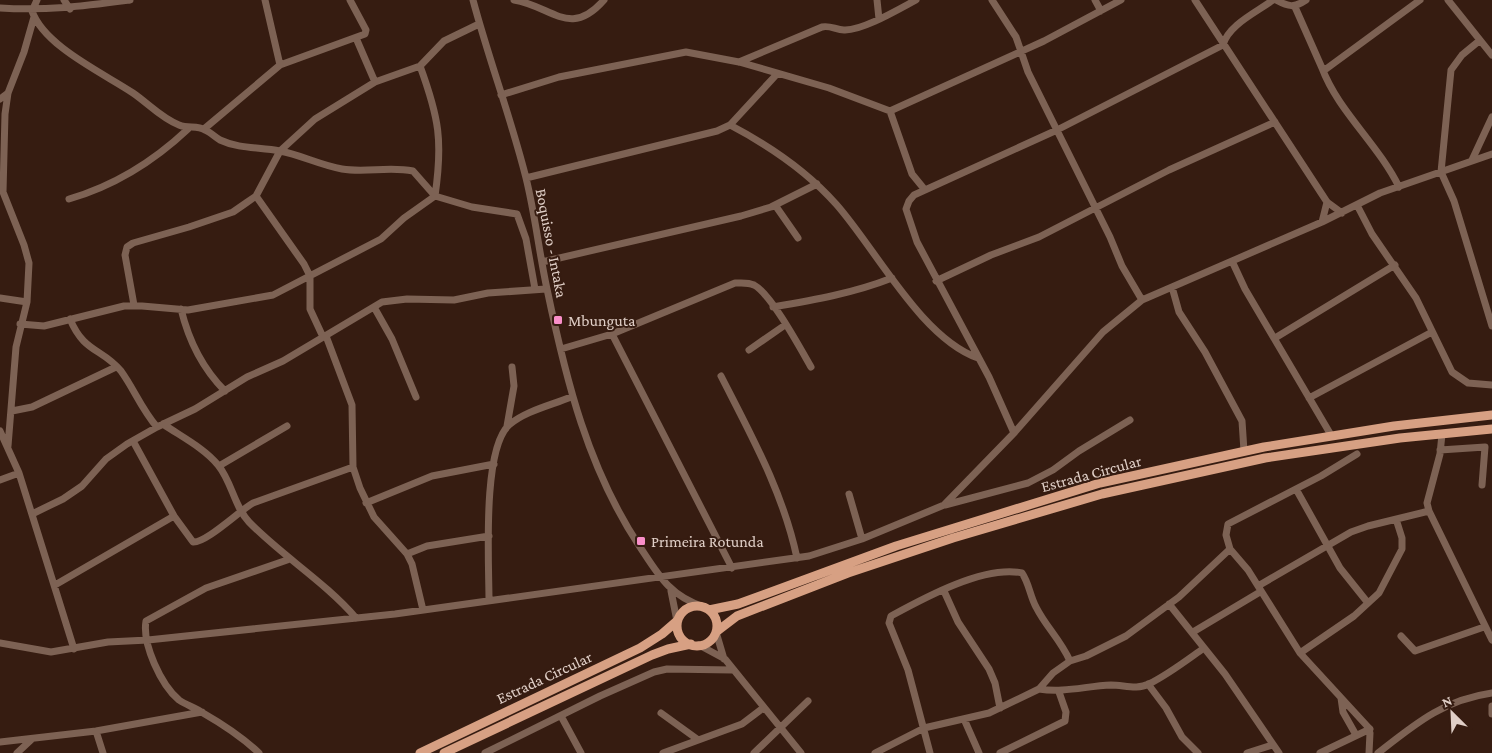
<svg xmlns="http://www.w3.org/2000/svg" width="1492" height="753" font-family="'Crimson Pro',serif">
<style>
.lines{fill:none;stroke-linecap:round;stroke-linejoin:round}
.minor{stroke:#7d6254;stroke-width:7}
.major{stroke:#d7a083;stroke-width:9}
.poi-dot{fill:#f98fc9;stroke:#361c11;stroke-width:2}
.labels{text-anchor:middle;stroke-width:4;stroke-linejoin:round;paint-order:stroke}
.street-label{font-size:16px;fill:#e0cfc7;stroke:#361c11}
.poi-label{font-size:16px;fill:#e0cfc7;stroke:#361c11;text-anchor:start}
</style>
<rect width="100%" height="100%" fill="#361c11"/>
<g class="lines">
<!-- minor -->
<path class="minor" d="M37 0 32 11C44 46 103 73 133 93 149 104 161 118 179 125 188 129 197 125 205 130 210 132 215 137 220 140 239 149 260 147 280 151 301 155 320 165 342 169 366 173 389 166 413 171L435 196 472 207 517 214 526 239 535 289
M64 0 70 9
M265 0 280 65
M473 0C489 60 511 118 526 178 535 214 539 252 547 289 566 380 588 469 640 547 659 576 670 596 704 607
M514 0C552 6 570 39 604 0
M877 0 879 19
M992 0 1016 37 1028 72 1110 237 1122 266 1142 300
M1095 0 1101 11
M1195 0 1327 202 1342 213
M1276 0C1289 7 1294 8 1306 0
M1448 0 1492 55
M1295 7 1322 68 1326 69 1420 0
M0 8C47 11 84 6 130 0
M356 38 375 82
M1479 41 1462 55 1451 70 1441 172 1454 201 1492 326
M739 62 822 27C830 25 836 30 844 30 862 31 899 9 916 0
M1322 68C1338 111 1378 144 1399 187
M501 95 559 77 686 52 739 62 829 88 890 111 1044 41 1121 0
M0 99 8 93
M890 111 912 174 925 190
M730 125C770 146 806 170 836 204 876 249 921 338 978 358
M204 129 280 65 365 34 366 30 350 0
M1472 160 1492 117
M526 178 717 131 730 125 777 74
M256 196 304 264 310 276V309L323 337
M69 199C114 186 154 161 188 129
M775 205 798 238
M1357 205 1372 234 1416 298 1452 372 1468 383 1492 385
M1322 222 1327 202
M1232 261 1245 289 1331 435
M542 262 741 216 771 207 817 184
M936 281 991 255 1039 237 1169 170 1275 122
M1172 287 1179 312 1205 352 1242 421 1244 451
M0 298 27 302
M134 305 125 255 127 247 133 243 189 227 233 212 246 203 256 196 280 151 315 119 375 82 420 66 444 41 479 24
M374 307 392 339 416 397
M773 307C814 300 854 293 892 278
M181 309C189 342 202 368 225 391
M70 319C84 353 102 348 121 371 134 389 142 410 157 427
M20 324 44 326 124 306H142L188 310 273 295 381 239 404 218 435 196C443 141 439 118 420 66
M612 334 732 568
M1275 338 1395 265
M561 349 612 334 735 283C741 283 748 282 754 285 771 294 800 348 811 367
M749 350 785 325
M721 376C751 435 783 492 797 558
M1309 398 1432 332
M12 411 32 407 116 367
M163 424C182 437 204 448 218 465 232 482 234 506 249 522 282 556 325 582 356 618
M507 426 514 386 512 367
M0 431 19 473 74 649
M1014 433 989 377 917 242 906 209 909 201 914 195 1057 130 1223 45C1228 25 1257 12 1273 0
M1442 434 1440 454 1427 503 1429 511 1492 640
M133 441 174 516 193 542C206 543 239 511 253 503L353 467 352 405 326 336
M8 446 16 347 27 302 29 263 24 245 3 192 5 114 8 93 24 52 34 17
M1440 450 1485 447 1482 485
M1357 454 1321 476 1228 524 1226 535 1230 549 1248 570 1300 653 1368 727 1370 733 1369 753
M219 466 287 426
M353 467 360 488 374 517 407 554 412 564 423 610
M0 480 19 473
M1296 489 1340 568 1368 603
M849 494 862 539
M366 503 432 476 494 464
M945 505 1028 483 1053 470 1079 451 1130 420
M32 514 63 499 82 486 106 459 127 444 157 427 195 409 247 377 283 361 382 302 407 299 454 300 488 293 546 289
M407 554 427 546 489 536
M55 585 174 516
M1258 586 1351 532 1368 526 1429 511
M671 591 677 621
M944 591 958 622 989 669 995 683 1000 708
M489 600C489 564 482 449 509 425 525 411 552 405 571 397
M1169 604 1225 674 1279 753
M716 632 724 659
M1193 632 1260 592
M1401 636 1415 651 1484 627
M0 643 51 652 108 642 148 640 395 614 809 556 862 539 944 505 1014 433 1103 332 1142 300 1322 222 1380 193 1492 154
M699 645 725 659 801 753
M1300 653 1354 616 1379 593 1402 549V538L1396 519
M1148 684 1166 708 1182 737 1198 753
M1039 689C1064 693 1086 686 1111 685 1124 685 1137 690 1149 684 1169 674 1187 660 1204 648
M1341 698 1343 712 1356 735
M1492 706V714
M661 713 697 739
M561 716 581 753
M964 719 979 753
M96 731 103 753
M0 742 96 731 202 712
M17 753 32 739
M259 753C242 737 224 725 203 713 196 708 186 705 179 700 161 685 142 644 146 621L206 588 290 559
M485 753 600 696 654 672 667 669 732 670
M663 753 742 724 763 708
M754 753 808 701
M875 753 924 728 989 713 1039 689 1053 673 1070 661 1086 656 1126 636 1179 597 1230 549
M930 753 908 670 889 623 891 616C924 598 984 565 1022 573 1029 583 1030 596 1036 607 1046 627 1060 639 1070 661
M1000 753 1065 721 1066 712 1059 692
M1247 753 1272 745
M1320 753 1370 729
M1378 753C1415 724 1443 700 1492 693"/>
<!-- major -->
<path class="major" d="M677 626a20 20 0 1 1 40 0a20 20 0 1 1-40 0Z
M709 610 738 604 896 546 1100 483 1264 447 1394 426 1492 415
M716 632 737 616 848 573 953 538 1102 494 1265 458 1400 438 1492 429
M420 753 640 648 662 634 677 621
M444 753 652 655 668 649 691 644"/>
</g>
<!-- markers -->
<g class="poi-dot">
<rect x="553" y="315" width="10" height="10" rx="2.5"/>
<rect x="636" y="536" width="10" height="10" rx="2.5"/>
</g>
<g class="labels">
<!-- street labels -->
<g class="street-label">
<text transform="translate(552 243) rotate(79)" y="6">Boquisso - Intaka</text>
<text transform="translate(1091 473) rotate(-15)" y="6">Estrada Circular</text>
<text transform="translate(544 677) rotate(-25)" y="6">Estrada Circular</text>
</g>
<!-- poi labels -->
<g class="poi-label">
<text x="568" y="326">Mbunguta</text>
<text x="651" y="547">Primeira Rotunda</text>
</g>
</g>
<!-- north arrow -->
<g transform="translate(1452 713) rotate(336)" stroke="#361c11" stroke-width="4" paint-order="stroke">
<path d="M0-4L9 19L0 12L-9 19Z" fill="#e0cfc7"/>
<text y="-8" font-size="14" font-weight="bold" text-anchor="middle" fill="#e0cfc7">N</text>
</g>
</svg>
